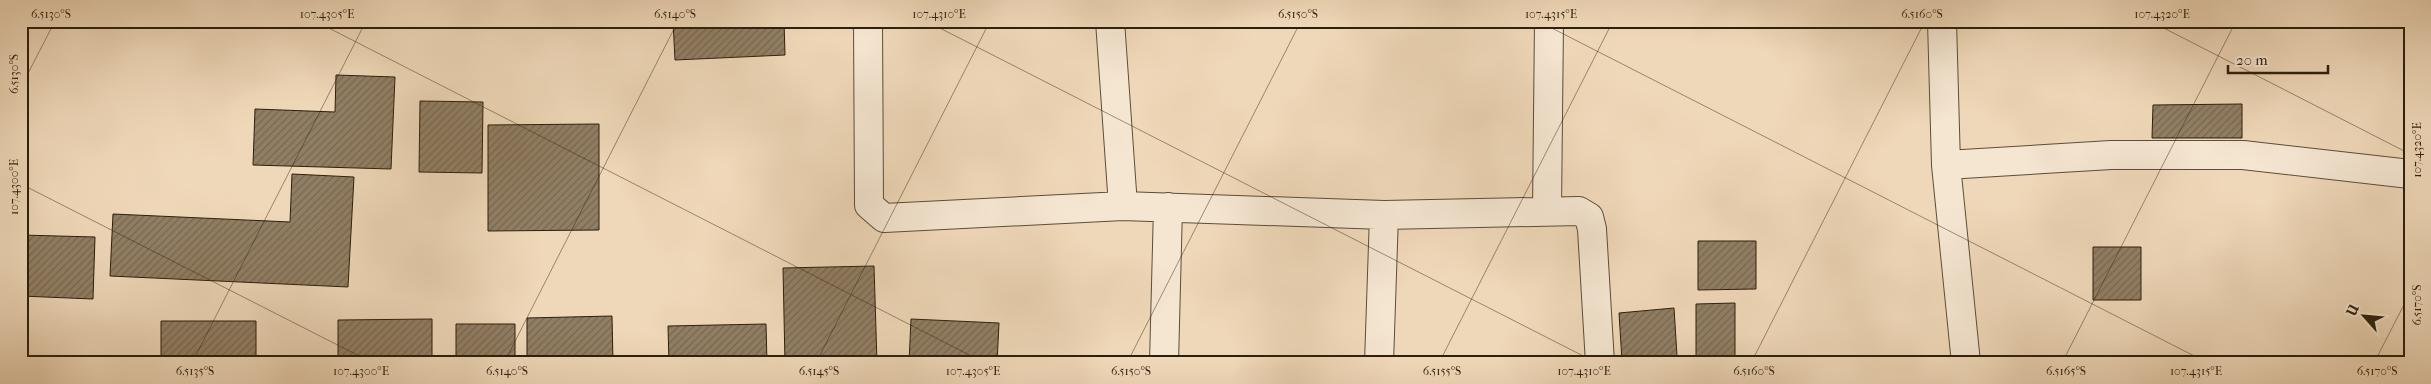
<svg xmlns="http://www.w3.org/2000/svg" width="2431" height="384" font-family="'IM FELL French Canon',serif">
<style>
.building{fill:url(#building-hatch);stroke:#2c1f0b}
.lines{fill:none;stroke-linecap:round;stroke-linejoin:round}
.minor-casing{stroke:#5d4d36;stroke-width:30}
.minor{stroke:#f5e6d2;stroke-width:28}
.ticks{fill:none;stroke:#2c1f0b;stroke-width:1;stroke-opacity:0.45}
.neatline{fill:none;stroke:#2c1f0b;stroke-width:2}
.ticks-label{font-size:12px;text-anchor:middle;fill:#2c1f0b}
</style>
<defs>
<pattern id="building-hatch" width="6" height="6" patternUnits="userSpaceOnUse" patternTransform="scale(1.25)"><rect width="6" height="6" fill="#917f65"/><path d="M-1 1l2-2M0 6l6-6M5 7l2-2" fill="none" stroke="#776751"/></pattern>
</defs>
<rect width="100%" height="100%" fill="#efd8b9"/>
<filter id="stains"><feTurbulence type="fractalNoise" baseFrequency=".004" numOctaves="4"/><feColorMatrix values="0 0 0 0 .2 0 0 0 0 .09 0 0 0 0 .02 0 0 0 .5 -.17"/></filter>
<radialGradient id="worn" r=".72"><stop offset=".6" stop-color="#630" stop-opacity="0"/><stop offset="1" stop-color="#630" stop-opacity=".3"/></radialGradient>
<!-- building -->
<path class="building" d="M673 21H784L785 55 675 60Z
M336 75 395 77 391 169 253 165 255 109 335 112Z
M420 101 483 102 482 173 419 172Z
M2242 104V138H2152L2153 105Z
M599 124V230L488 231V125Z
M292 174 354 177 348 287 110 276 113 214 290 222Z
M21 235 95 237 93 299 21 296Z
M1698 241H1756V289L1698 290Z
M2093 247H2141V300H2093Z
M874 266 877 363H785L783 268Z
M1735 303V360L1696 361V304Z
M1674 308 1677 356 1622 361 1619 313Z
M612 316 613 363H527V318Z
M432 319V363H338V320Z
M911 319 999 323 997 363H909Z
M161 321H256V363H161Z
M456 324H515V363H456Z
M766 324 767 363H669L668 326Z"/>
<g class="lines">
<!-- minor casing -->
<g class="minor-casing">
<path id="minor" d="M868 21 869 205 884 218 1123 206 1384 215 1579 211 1589 217 1592 229 1600 363
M1110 21 1123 206
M1942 21 1946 165 1966 363
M1946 165 2111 155H2243L2410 174
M1547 210 1549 21
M1164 363 1168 207
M1379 363 1384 215"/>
</g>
<!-- minor -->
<use href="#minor" class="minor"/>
</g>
<!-- ticks -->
<path class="ticks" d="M315 21 985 363M926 21 1597 363M1538 21 2208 363M2150 21 2410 154M21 87 55 21M21 184 373 363M192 363 366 21M504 363 678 21M816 363 990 21M1127 363 1301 21M1439 363 1613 21M1751 363 1925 21M2062 363 2236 21M2374 363 2410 293"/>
<!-- margin -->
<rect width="2431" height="384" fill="none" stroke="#efd8b9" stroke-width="55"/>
<!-- north arrow -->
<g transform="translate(2364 316) rotate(297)" stroke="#f5e6d2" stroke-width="4" paint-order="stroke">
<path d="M0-4L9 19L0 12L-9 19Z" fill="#2c1f0b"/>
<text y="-8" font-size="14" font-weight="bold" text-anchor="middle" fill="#2c1f0b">U</text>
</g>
<!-- scale -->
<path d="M2228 65v8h100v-8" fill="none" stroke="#2c1f0b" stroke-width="2.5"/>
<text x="2236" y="65" font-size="15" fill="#2c1f0b" stroke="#f5e6d2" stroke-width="4" paint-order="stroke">20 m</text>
<rect x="28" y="28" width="2376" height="328" class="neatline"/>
<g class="ticks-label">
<text x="51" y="18">6.5130°S</text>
<text x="327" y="18">107.4305°E</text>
<text x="675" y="18">6.5140°S</text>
<text x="939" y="18">107.4310°E</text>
<text x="1298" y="18">6.5150°S</text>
<text x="1551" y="18">107.4315°E</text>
<text x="1922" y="18">6.5160°S</text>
<text x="2162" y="18">107.4320°E</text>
<text transform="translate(14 74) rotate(-90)" y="4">6.5130°S</text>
<text transform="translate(2417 150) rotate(-90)" y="4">107.4320°E</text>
<text transform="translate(14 187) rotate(-90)" y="4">107.4300°E</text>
<text transform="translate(2417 305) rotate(-90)" y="4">6.5170°S</text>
<text x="195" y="375">6.5135°S</text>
<text x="361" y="375">107.4300°E</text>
<text x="507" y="375">6.5140°S</text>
<text x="819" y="375">6.5145°S</text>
<text x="973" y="375">107.4305°E</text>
<text x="1131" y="375">6.5150°S</text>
<text x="1442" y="375">6.5155°S</text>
<text x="1584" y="375">107.4310°E</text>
<text x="1754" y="375">6.5160°S</text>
<text x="2066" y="375">6.5165°S</text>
<text x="2196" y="375">107.4315°E</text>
<text x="2377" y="375">6.5170°S</text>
</g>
<rect width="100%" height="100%" filter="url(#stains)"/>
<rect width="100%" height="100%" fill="url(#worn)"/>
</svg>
